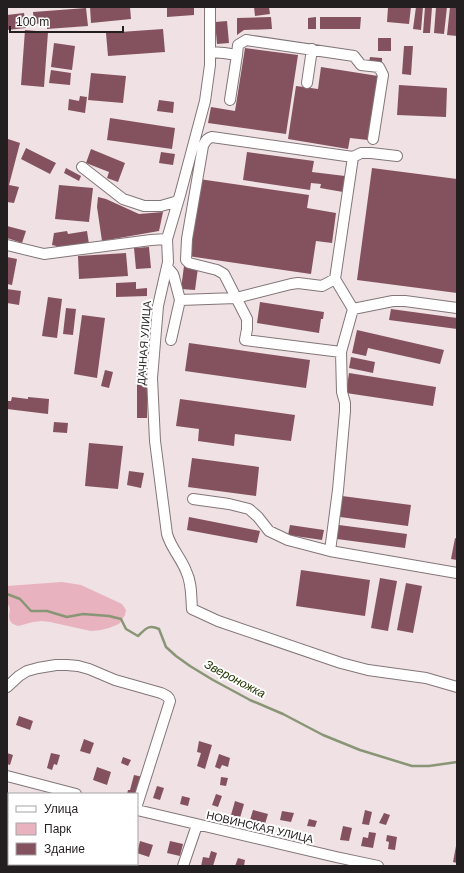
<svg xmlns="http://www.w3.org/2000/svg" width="464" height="873" font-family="Arial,sans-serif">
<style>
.green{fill:#e8b2be}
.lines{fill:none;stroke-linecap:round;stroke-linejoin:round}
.stream{stroke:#899676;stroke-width:2.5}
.building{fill:#84525f}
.minor-casing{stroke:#837679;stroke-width:12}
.minor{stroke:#fff;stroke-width:10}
.labels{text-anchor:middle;stroke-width:4;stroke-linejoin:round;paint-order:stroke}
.street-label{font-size:11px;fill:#231e1f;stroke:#fff}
.water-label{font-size:12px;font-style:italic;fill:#233500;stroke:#fff}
</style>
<rect width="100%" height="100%" fill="#efe1e4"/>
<!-- green -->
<path class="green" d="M62 582 81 585 122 604 126 610 125 615 119 624 109 628 101 630 91 631 50 622 42 621 33 622 18 626 13 624 10 621 9 616 10 610 9 606 7 603V586Z"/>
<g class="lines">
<!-- stream -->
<path class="stream" d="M7 594 20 599 31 611H47L67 617 83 614 109 616 121 619 126 629 138 636C146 629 148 624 159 629L166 647 176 656 190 666 213 680 250 700 283 714 323 735 360 750 412 766H429L457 762"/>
</g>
<!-- building -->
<path class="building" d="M90 7H130L131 19 91 23Z
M167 7H194V15L167 17Z
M254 7H269L270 14 255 16Z
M388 7H411L409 24 387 22Z
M416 7H423L421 30 413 29Z
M425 7H432L430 33H423Z
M436 7H447L444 34 434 33Z
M450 7H457V36L447 35Z
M86 8 88 26 47 29V23L34 24 33 12Z
M24 13 26 28 7 30V15Z
M271 17 272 29 244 30 237 35V18Z
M316 17V29H308V18Z
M320 17H361L360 29H320Z
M227 21 229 43 217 44 215 22Z
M163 29 165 52 108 56 106 33Z
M25 30 48 32 44 87 21 85Z
M378 38H391V51H378Z
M54 43 75 46 72 70 51 67Z
M404 46H413L411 75 402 74Z
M245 48 298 55 286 134 208 123 211 107 235 111Z
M370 57 382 58V63H369Z
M321 67 378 76 368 140 350 138 348 149 288 139 296 86 318 89Z
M51 70 71 73 70 85 49 83Z
M91 73 126 76 123 103 88 100Z
M399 85 447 88 446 117 397 115Z
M80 96 87 97 85 113 68 110 69 99 79 101Z
M159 100 174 102 173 113 157 111Z
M110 118 175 128 172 149 107 140Z
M8 139 20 143 9 185 19 187 14 203 7 202V143Z
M26 148 56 163 50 174 21 159Z
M91 149 125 163 118 182 107 178 109 172 86 163Z
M161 152 175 154 173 165 159 163Z
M247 152 314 161 312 172 345 176 343 192 320 188 321 184 311 183 310 190 243 180Z
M66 168 81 176 79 181 64 173Z
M372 168 457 179V293L357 280Z
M199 179 309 195 307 208 336 213 332 243 316 241 311 274 188 256Z
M59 185 93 188 89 222 55 219Z
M98 197 106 199 139 214 163 212 159 231 102 241 97 207Z
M7 226 26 231 22 243 7 238Z
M67 231 68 234 87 231 89 244 57 249 56 246 52 245 54 233Z
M149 247 151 268 136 269 134 248Z
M126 253 128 276 79 279 78 256Z
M7 257 17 259 12 285 7 284Z
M184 266 198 268 195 290 181 289Z
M136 282V289L147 288V296L116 297V283Z
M7 289 21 291 19 305 7 303Z
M48 297 62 299 57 338 42 336Z
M260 302 324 312 323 319H321L319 333 257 323Z
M66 308 76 309 73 335 63 334Z
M391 309 457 318V329L389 320Z
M82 315 105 318 97 378 74 374Z
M357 330 444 350 440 364 368 348 366 356 352 353Z
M189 343 310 360 306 388 185 371Z
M351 357 375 362 373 373 349 368Z
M137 367 148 368 147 418H137Z
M105 370 113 372 109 388 101 386Z
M349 373 436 387 433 406 346 393Z
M12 397 28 399V397L49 399 48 414 7 409V401H11Z
M180 399 295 415 291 441 235 434 234 446 198 441 199 429 176 426Z
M54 422 68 423 67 433 53 432Z
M89 443 123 446 118 489 85 486Z
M192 458 259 467 256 496 188 487Z
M129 471 144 473 141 488 127 485Z
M342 496 411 505 408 526 340 517Z
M189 517 260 531 257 543 187 530Z
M290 525 324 530 322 540 288 535Z
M339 525 407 534 405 548 337 539Z
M455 538 457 539V560L451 559Z
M301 570 370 580 365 616 296 606Z
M380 578 397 581 388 631 371 628Z
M406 583 422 586 413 633 397 630Z
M19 716 33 721 30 730 16 725Z
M84 739 94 743 90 754 80 751Z
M199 741 212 745 205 769 197 766 201 753 197 752Z
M7 753 13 755 10 765 7 764Z
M51 753 60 755 57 765 54 764 52 770 47 768Z
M219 754 230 758 228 767 222 765 220 769 215 767Z
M123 757 131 760 128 766 121 763Z
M97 767 111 772 107 785 93 780Z
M134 775 143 777 137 794H127L128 790H130Z
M221 777 228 778 226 786 220 785Z
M157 786 164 788 160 800 153 798Z
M216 794 222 796 218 807 212 805Z
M182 796 190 798 188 806 180 804Z
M235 801 244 804 240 818 231 815Z
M253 810 268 814 265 824 250 820Z
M365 810 372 812 369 825 362 824Z
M282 811 294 813 291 822 280 820Z
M384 813 390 815 386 825 379 823Z
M309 819 317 821 315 827 307 826Z
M343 826 352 828 349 841 340 840Z
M369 832 376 833 373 848 361 846 363 837 368 838Z
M387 835 397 837 395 850 388 849 389 842 386 841Z
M140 841 153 845 149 857 137 853Z
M170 841 183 844 180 856 167 853Z
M456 846H457V863L453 862Z
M211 851 217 853 213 866H201L203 857 209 858Z
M238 858 245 860 244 866H235Z"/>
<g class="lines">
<!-- minor casing -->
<g class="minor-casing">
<path id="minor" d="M210 7V65L205 101 180 195 167 239 168 262 158 306 152 378 155 441 167 534C171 548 181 558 186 571 192 583 191 596 192 609L218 621 341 663 368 670 426 678 457 687
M210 52 224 53 237 55 230 100
M237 55 238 45 246 40 354 56 361 65 379 67 383 75 373 139
M307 83 312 49
M397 156 371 153H361L353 157 335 279 353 309 393 301H405L457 308
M82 167 123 199 144 206H161L178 201
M7 245 44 254 151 240 167 239
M167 267 173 274 174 277 180 300 236 298 291 284 298 283 322 286 335 279
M353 309 341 352 245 340 247 329V319L224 274 217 270 189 263 186 260 187 239 203 146C205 141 207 138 212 137L353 157
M171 340 180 300
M193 499 229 504 249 509 258 517 269 531 288 540 330 551 338 490 345 411V403L342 392 341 352
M330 551 457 573
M7 687 19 676 27 671 38 668 56 665H67L78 666 89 669 115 680 161 693C165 695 169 696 170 701L137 805
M7 776 76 794
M137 810 336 857 378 866
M114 866 115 864
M183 866 197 825"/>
</g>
<!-- minor -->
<use href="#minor" class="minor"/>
</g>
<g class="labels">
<!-- street labels -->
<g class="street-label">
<text transform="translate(144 343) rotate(-86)" y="4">ДАЧНАЯ УЛИЦА</text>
<text transform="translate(260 827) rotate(13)" y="4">НОВИНСКАЯ УЛИЦА</text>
</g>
<!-- water labels -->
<g class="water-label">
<text transform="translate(235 679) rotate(28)" y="4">Звероножка</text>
</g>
</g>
<!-- border -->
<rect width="464" height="873" fill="none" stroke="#231e1f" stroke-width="16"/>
<!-- legend -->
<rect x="8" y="793" width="130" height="72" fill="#ffffff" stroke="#a7a5a5"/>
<rect x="16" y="806" width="20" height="6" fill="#ffffff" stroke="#a7a5a5"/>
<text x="44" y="813" font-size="12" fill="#231e1f">Улица</text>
<rect x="16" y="823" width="20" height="12" fill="#e8b2be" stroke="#a7a5a5"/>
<text x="44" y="833" font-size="12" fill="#231e1f">Парк</text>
<rect x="16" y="843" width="20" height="12" fill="#84525f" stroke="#a7a5a5"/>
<text x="44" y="853" font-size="12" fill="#231e1f">Здание</text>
<!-- scale -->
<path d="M10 26v6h113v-6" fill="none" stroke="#231e1f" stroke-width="2"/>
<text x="16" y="26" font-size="12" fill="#231e1f" stroke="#ffffff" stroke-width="3" paint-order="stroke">100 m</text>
</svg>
